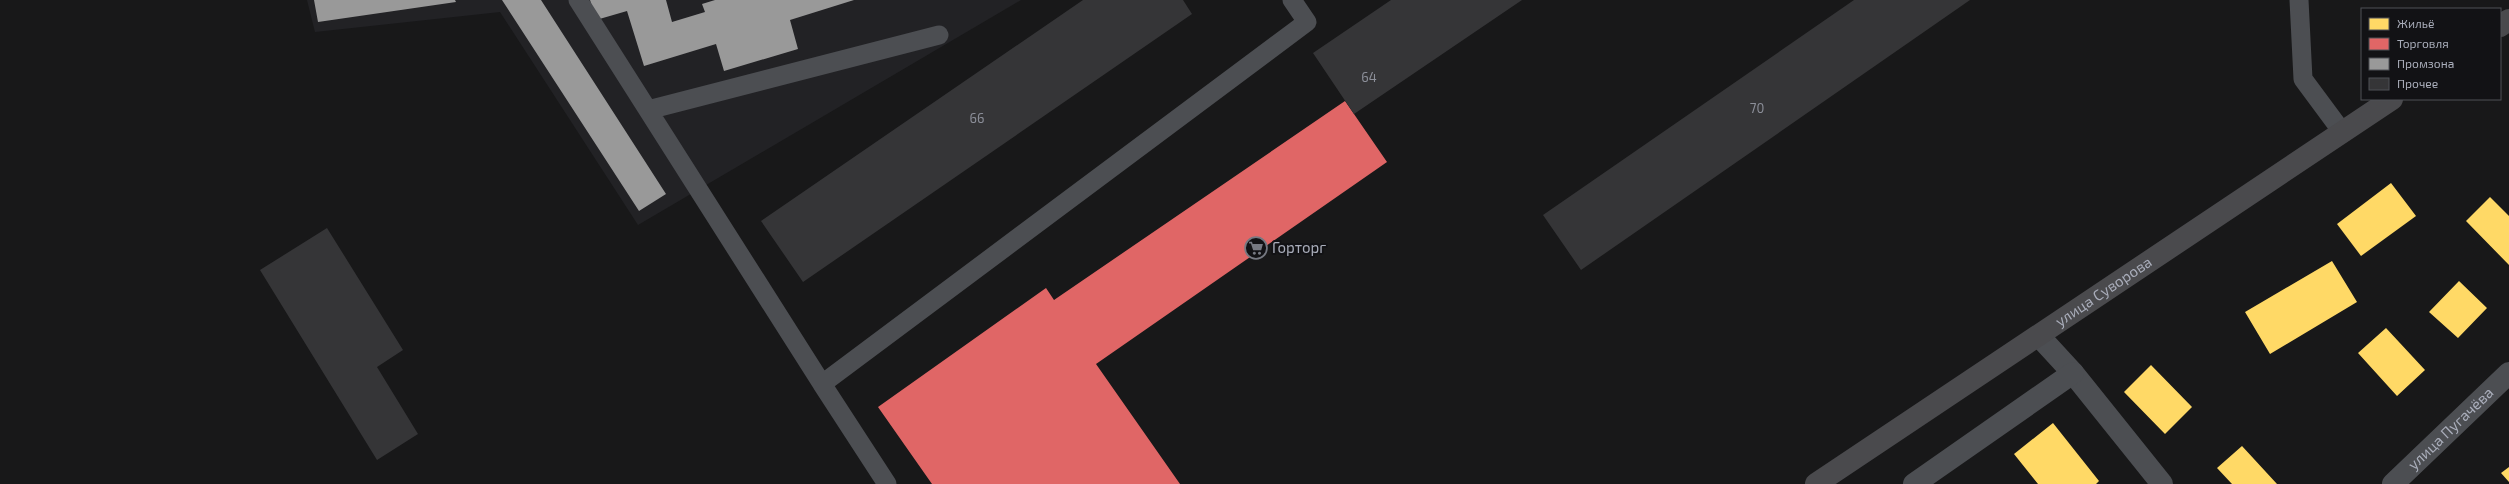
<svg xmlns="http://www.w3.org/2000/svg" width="2509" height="484" font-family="'Exo 2',sans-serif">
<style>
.built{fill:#222225}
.homes{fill:#ffd966}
.shops{fill:#e06666}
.industry{fill:#999}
.building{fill:#353537}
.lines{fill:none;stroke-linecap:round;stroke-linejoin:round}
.service{stroke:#4c4e52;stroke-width:19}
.minor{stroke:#4c4e52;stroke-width:22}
.primary{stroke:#4a4a4d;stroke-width:22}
.labels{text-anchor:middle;stroke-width:4;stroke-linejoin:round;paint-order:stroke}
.number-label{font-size:13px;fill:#8c8f99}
.poi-label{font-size:15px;fill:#a9adba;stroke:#121215;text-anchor:start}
.street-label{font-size:15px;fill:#a9adba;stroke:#121215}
</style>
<rect width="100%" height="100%" fill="#181819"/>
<!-- built -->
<path class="built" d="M307 0H1021L638 225 500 12 315 32Z"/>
<!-- homes -->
<path class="homes" d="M2391 183 2416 216 2361 256 2337 224Z
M2490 197 2509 216V265L2466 221Z
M2332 261 2357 302 2270 354 2245 312Z
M2459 281 2487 308 2458 338 2429 312Z
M2386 328 2425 370 2397 396 2358 353Z
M2151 365 2192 407 2165 434 2124 392Z
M2053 423 2099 481 2096 484H2038L2014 454Z
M2242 446 2277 484H2232L2217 468Z
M2509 467V482L2501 473Z"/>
<!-- shops -->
<path class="shops" d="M1345 101 1387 162 1096 364 1180 484H932L878 407 1046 288 1054 300Z"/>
<!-- industry -->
<path class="industry" d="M314 0H455L456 2 318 22Z
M502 0H541L666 194 639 211Z
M590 0H666L672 22 705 12 702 4 715 0H854L790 20 798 49 724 71 716 44 644 66 627 11 596 20Z"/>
<!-- building -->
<path class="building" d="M1083 0H1183L1192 14 803 282 761 221Z
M1391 0H1522L1354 114 1313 53Z
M1854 0H1970L1581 270 1543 215Z
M327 228 403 350 377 367 418 434 377 460 260 270Z"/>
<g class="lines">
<!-- service -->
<path class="service" d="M578 0 822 384 1307 22 1292 0
M2299 0 2303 79 2343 133
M648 110 939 35
M822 384 887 484"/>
<!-- minor -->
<g class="minor">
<path d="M2039 336 2073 373 2162 484"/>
<path d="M1914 484 2073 373"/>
<path id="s1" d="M2393 484 2509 373"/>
</g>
<!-- primary -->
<g class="primary">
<path d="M2500 26 2509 20"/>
<path id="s2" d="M1816 484 2392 99"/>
</g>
</g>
<!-- icons -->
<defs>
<g id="supermarket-ring" transform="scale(1.15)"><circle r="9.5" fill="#121215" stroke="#767982" stroke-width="1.5"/><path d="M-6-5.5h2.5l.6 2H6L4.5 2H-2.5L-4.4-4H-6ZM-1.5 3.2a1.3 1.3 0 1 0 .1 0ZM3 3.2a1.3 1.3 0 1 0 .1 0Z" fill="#767982"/></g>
</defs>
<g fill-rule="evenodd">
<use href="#supermarket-ring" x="1256" y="248"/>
</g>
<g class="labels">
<!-- number labels -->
<g class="number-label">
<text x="1369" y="82">64</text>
<text x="1757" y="113">70</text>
<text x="977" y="123">66</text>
</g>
<!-- poi labels -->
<g class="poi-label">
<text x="1272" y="253">Горторг</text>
</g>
<!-- street labels -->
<g class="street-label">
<text dy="5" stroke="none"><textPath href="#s2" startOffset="346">улица Суворова</textPath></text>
<text dy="5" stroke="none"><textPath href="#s1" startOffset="80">улица Пугачёва</textPath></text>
</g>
</g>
<!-- legend -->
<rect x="2361" y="8" width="140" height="92" fill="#121215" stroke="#4e5057"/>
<rect x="2369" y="18" width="20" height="12" fill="#ffd966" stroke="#4e5057"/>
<text x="2397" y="28" font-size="12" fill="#a9adba">Жильё</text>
<rect x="2369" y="38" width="20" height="12" fill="#e06666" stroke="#4e5057"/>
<text x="2397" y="48" font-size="12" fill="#a9adba">Торговля</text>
<rect x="2369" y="58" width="20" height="12" fill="#999999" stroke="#4e5057"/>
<text x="2397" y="68" font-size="12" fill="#a9adba">Промзона</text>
<rect x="2369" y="78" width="20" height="12" fill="#353537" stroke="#4e5057"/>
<text x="2397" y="88" font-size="12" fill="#a9adba">Прочее</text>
</svg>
